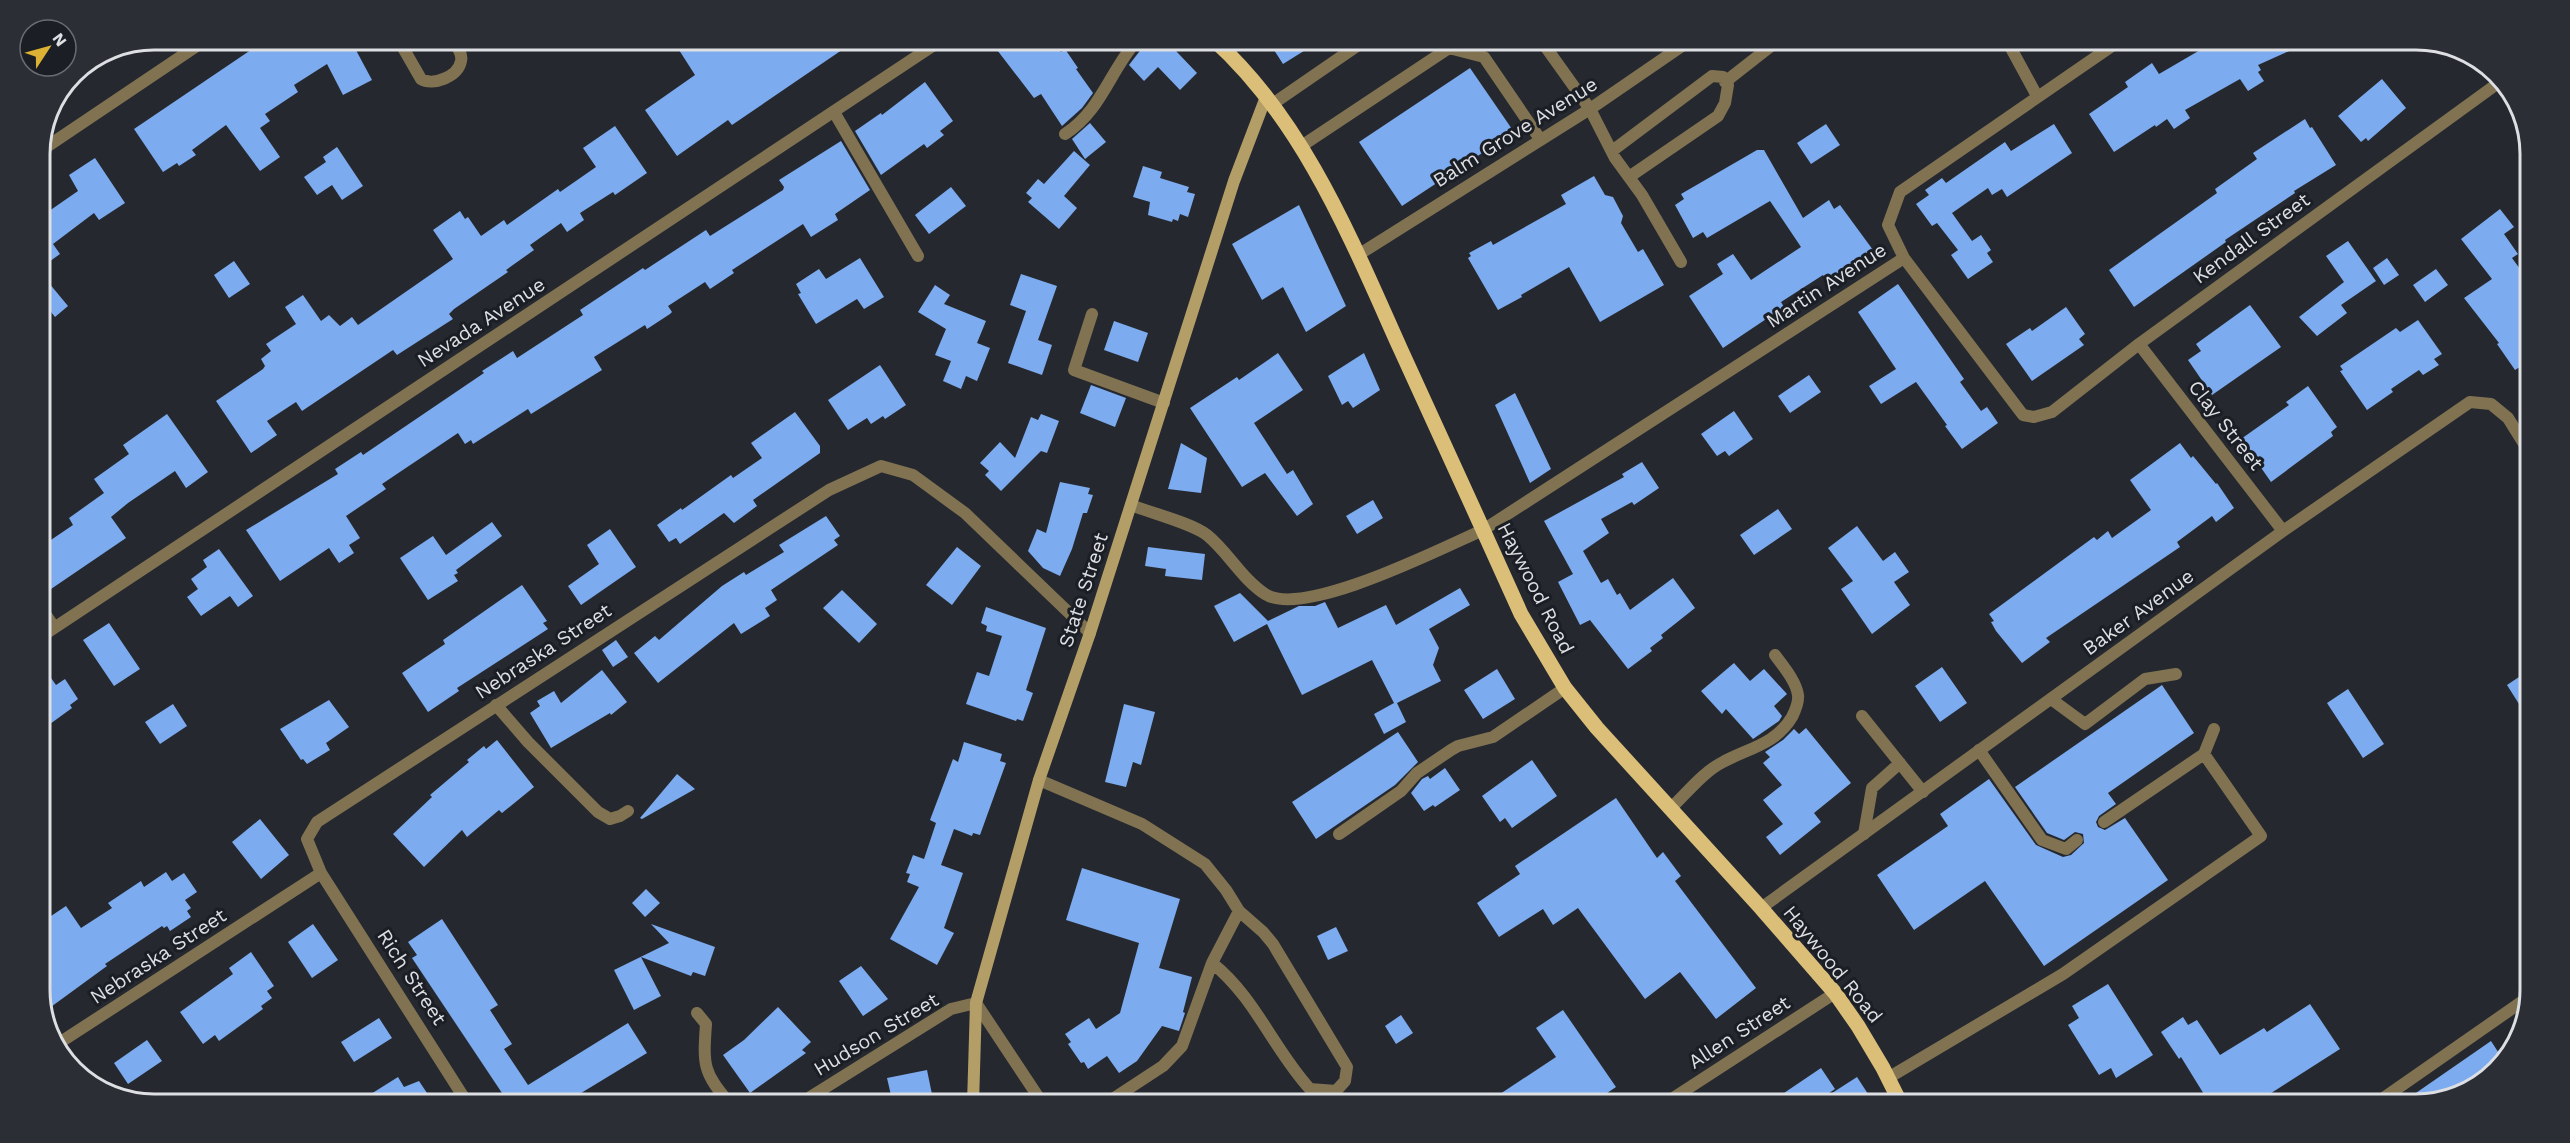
<svg xmlns="http://www.w3.org/2000/svg" width="2570" height="1143" font-family="'Work Sans',sans-serif">
<style>
.building{fill:#7dabef}
.lines{fill:none;stroke-linecap:round;stroke-linejoin:round}
.lane{stroke:#817352;stroke-width:12}
.street{stroke:#817352;stroke-width:12}
.secondary{stroke:#b49e68;stroke-width:12}
.primary{stroke:#dbbf78;stroke-width:15}
.labels{text-anchor:middle;stroke-width:6;stroke-linejoin:round;paint-order:stroke}
.street-label{font-size:20px;fill:#dddfe3;stroke:#1b1f25}
.rim{fill:none;stroke:#dddfe3;stroke-width:3}
</style>
<rect width="100%" height="100%" fill="#25292f"/>
<!-- building -->
<path class="building" d="M267 39H350L372 80 343 95 327 64 294 85 298 92 265 114 270 121 260 128 280 157 260 171 226 125 192 150 196 155 179 166 177 163 163 172 134 129Z
M672 39H858L732 125 728 120 677 156 645 110 695 75Z
M1004 39H1052L1061 52 1065 49 1078 68 1076 69 1093 93 1082 108 1062 126 1041 94 1034 98 994 46Z
M1149 39H1171L1179 48 1176 51 1197 73 1180 90 1158 67 1144 81 1129 65Z
M1267 39H1323L1283 64Z
M2219 39H2316L2258 65 2261 70 2258 72 2264 81 2248 91 2240 79 2185 110 2190 118 2174 129 2167 119 2156 127 2155 125 2114 152 2089 114 2128 87 2125 82 2152 63 2159 74Z
M1470 68 1514 132 1402 206 1359 142Z
M2382 79 2406 108 2368 141 2366 138 2361 142 2338 116Z
M925 82 953 121 940 131 944 135 927 148 924 144 881 175 855 131 881 113 882 115Z
M2305 119 2310 128 2312 127 2336 165 2294 191 2295 193 2225 240 2226 242 2134 307 2109 270 2217 193 2215 189 2257 159 2253 153Z
M1090 123 1106 142 1085 159 1072 139Z
M1826 124 1840 145 1811 164 1797 143Z
M2054 124 2072 153 2007 197 2002 189 1992 195 1988 188 1952 213 1972 241 1981 235 1991 250 1987 253 1993 262 1968 279 1951 255 1958 250 1937 223 1932 226 1916 204 1929 195 1925 190 1942 178 1946 183 2005 142 2011 151Z
M615 126 647 173 615 195 613 192 580 213 584 220 567 232 561 223 530 245 534 250 506 270 508 272 454 309 449 314 453 319 397 355 393 350 302 411 296 402 267 421 277 435 251 453 216 401 263 369 265 366 261 359 271 351 266 344 296 324 285 307 303 295 321 321 329 315 340 326 352 317 358 325 453 259 433 230 460 211 465 219 468 217 481 236 504 220 507 225 558 189 560 192 596 167 583 148Z
M841 141 870 190 835 214 838 220 811 237 803 224 732 270 734 273 710 289 705 282 668 306 672 312 670 314 647 329 645 325 594 357 602 370 531 414 528 409 473 444 471 440 465 444 458 433 382 484 386 489 346 516 360 538 349 545 354 553 339 563 329 548 280 581 246 530 338 474 335 469 361 452 363 455 484 373 482 371 513 351 517 358 583 315 580 310 643 268 645 270 706 230 710 236 783 190 784 187 779 180Z
M337 147 363 186 342 200 332 185 317 195 304 177 326 162 323 157Z
M1757 150H1764L1803 218 1829 200 1834 209 1840 205 1873 250 1866 254 1869 258 1829 284 1823 275 1781 302 1784 307 1723 348 1689 296 1723 274 1717 264 1733 254 1751 280 1801 247 1770 201 1707 238 1703 232 1693 238 1675 205 1684 199 1681 194Z
M1074 151 1090 165 1064 196 1077 208 1059 229 1028 202 1032 198 1026 193 1038 179 1044 184Z
M95 158 125 203 99 220 94 213 53 244 60 254 39 269V218L78 191 69 175Z
M1143 166 1162 172 1160 178 1189 187 1187 192 1195 194 1188 217 1180 214 1178 221 1173 219 1172 222 1148 215 1150 202 1133 197Z
M1594 176 1605 195 1613 197 1623 216 1621 223 1638 252 1643 249 1664 285 1600 322 1569 267 1521 295 1522 297 1498 310 1468 258 1471 256 1469 253 1491 241 1493 245 1566 204 1561 195Z
M951 187 966 206 929 234 915 215Z
M1299 205 1346 306 1306 332 1283 287 1262 300 1232 244Z
M2500 209 2514 227 2504 234 2518 254 2512 258 2531 284V360L2515 370 2497 344 2499 343 2464 298 2492 279 2461 239Z
M2348 241 2376 281 2341 305 2347 313 2317 336 2299 317 2344 282 2326 256Z
M860 258 884 297 864 309 857 299 816 324 798 294 801 293 796 284 819 269 826 279Z
M2387 258 2399 275 2384 285 2373 268Z
M234 261 250 284 229 298 214 275Z
M2436 269 2448 285 2425 302 2413 285Z
M39 271 68 306 55 317 47 307 39 314Z
M1021 274 1057 286 1038 340 1052 345 1042 375 1008 363 1026 311 1010 305Z
M1898 284 1964 379 1960 382 1981 411 1987 407 1998 423 1962 449 1945 426 1947 425 1916 382 1881 404 1869 386 1896 369 1858 312Z
M935 285 950 295 944 304 986 321 977 343 990 348 977 381 966 376 961 389 943 381 951 361 935 355 946 329 918 312Z
M2250 305 2281 347 2212 395 2188 360 2201 351 2196 344Z
M2066 307 2085 334 2079 339 2084 345 2032 381 2006 344 2030 328 2032 331Z
M2418 320 2442 354 2434 359 2439 365 2423 375 2419 370 2391 389 2393 392 2367 410 2340 371 2343 370 2340 366 2396 328 2400 332Z
M1114 321 1148 333 1138 362 1104 350Z
M1278 353 1303 390 1254 423 1287 474 1293 470 1313 504 1297 516 1265 473 1242 487 1190 408 1237 377 1239 380Z
M1364 353 1380 390 1353 408 1348 401 1342 405 1328 376Z
M880 365 906 405 885 419 883 416 871 424 867 418 848 430 828 400Z
M1809 375 1821 392 1790 413 1778 396Z
M1091 385 1126 398 1115 427 1080 413Z
M2308 386 2337 427 2331 432 2333 436 2271 482 2241 439 2289 405 2286 402Z
M1515 393 1551 469 1530 483 1495 405Z
M1734 411 1753 439 1729 456 1725 451 1717 456 1701 434Z
M795 412 820 446V453L753 500 757 506 734 523 724 513 680 544 676 538 669 542 657 525 681 508 682 510 731 475 733 478 762 458 751 443Z
M167 414 208 472 186 488 175 471 128 503 111 517 126 538 51 589 39 573V548L73 525 69 518 104 493 94 479 129 454 123 445Z
M1041 414 1059 421 1047 453 1041 451 1001 491 985 475 989 471 980 463 1000 442 1015 458 1031 417 1038 420Z
M1181 443 1207 458 1201 493 1168 489Z
M2180 443 2191 458 2193 456 2216 484 2217 483 2234 508 2216 522 2212 516 2177 542 2180 547 2046 638 2050 642 2022 663 1996 631 1991 622 1994 621 1989 614 2094 537 2097 540 2108 531 2112 538 2151 510 2130 480Z
M1642 462 1659 488 1634 505 1632 502 1601 519 1609 533 1583 551 1601 583 1608 579 1617 595 1620 593 1630 610 1673 578 1695 608 1661 635 1663 638 1650 648 1652 651 1628 669 1590 620 1580 625 1558 582 1573 574 1544 521 1624 477 1622 474Z
M1060 482 1090 488 1088 494 1093 495 1087 513H1083L1072 549 1060 576 1043 568 1028 551 1037 529 1046 533Z
M1373 500 1383 518 1357 534 1346 516Z
M1778 509 1792 529 1754 555 1740 535Z
M826 516 840 536 834 540 838 545 771 590 777 600 765 608 770 616 741 634 734 623 658 683 634 653 655 636 659 640 722 586 744 572 746 575 784 552 779 545Z
M492 522 502 536 456 570 458 573 454 575 458 581 428 600 400 558 433 536 446 555Z
M1857 526 1883 561 1895 552 1909 572 1894 582 1910 605 1872 634 1841 589 1853 581 1828 548Z
M610 529 636 567 581 605 568 586 599 564 587 545Z
M957 547 981 566 952 605 926 585Z
M1148 547 1205 554 1202 580 1165 576 1166 569 1145 566Z
M219 549 253 596 238 607 230 596 201 616 187 597 198 589 191 579 207 567 203 560Z
M522 585 547 621 543 623 548 629 457 688 459 691 428 712 402 673 445 644 443 640Z
M1460 588 1470 605 1429 629 1439 648 1433 665 1441 681 1397 703 1406 722 1384 734 1374 714 1394 703 1372 660 1302 695 1267 624 1234 642 1214 606 1240 593 1268 621 1299 606H1315L1325 602 1338 628 1386 605 1396 625Z
M842 590 877 624 859 643 823 608Z
M986 607 1046 628 1026 690 1033 693 1023 721 1017 719 1016 721 966 704 977 672 989 676 1002 636 986 631 987 626 981 623Z
M109 623 140 669 114 686 83 640Z
M616 640 628 657 613 667 602 650Z
M39 661 56 685 65 679 78 699 70 705 72 708 39 732Z
M1734 663 1750 681 1764 669 1787 694 1774 706 1782 716 1779 721 1753 739 1726 709 1722 714 1701 691Z
M1942 667 1967 703 1940 722 1915 686Z
M1497 669 1515 699 1483 719 1464 690Z
M2531 669V723L2507 685Z
M602 670 627 702 611 715 610 713 551 748 530 713 540 706 537 701 554 691 561 703Z
M2162 685 2194 733 2108 793 2116 804 2099 816 2096 822 2098 827 2105 830 2125 818 2168 880 2044 966 1985 881 1914 930 1877 875 1948 826 1940 814 1989 779 2036 845 2063 857 2071 855 2084 843 2083 834 2075 832 2064 840 2047 833 2015 787Z
M2348 689 2384 744 2363 758 2327 703Z
M329 700 349 727 326 743 330 750 307 764 303 759 301 760 280 729Z
M173 704 187 726 160 744 145 722Z
M1124 704 1155 712 1141 765 1133 762 1126 787 1105 782Z
M1806 728 1851 783 1814 813 1821 822 1780 855 1766 837 1783 824 1763 800 1782 785 1763 763 1770 757 1765 752 1783 740 1794 729 1799 734Z
M1398 732 1418 762 1395 785 1316 839 1292 802Z
M497 740 534 787 502 813 499 810 467 837 462 830 424 867 393 834 432 797 430 795 469 762 467 760 484 746 486 749Z
M964 742 1002 754 1000 761 1006 763 980 835 973 833 972 836 954 829 941 865 963 873 944 928 954 933 937 965 890 939 919 887 907 882 910 874 906 873 913 855 924 859 936 823 930 820 953 759 958 762Z
M1532 760 1557 796 1512 828 1505 818 1500 822 1482 796Z
M1445 768 1460 790 1435 807 1433 805 1424 811 1411 793 1422 779 1428 776 1430 779Z
M677 774 695 789 642 819 640 818Z
M1616 798 1657 858 1663 852 1681 876 1675 881 1756 988 1716 1019 1680 972 1645 999 1578 908 1553 925 1543 909 1499 937 1477 903 1520 874 1515 866Z
M260 819 289 855 261 879 232 842Z
M1082 868 1180 899 1159 968 1192 977 1183 1012 1185 1013 1179 1031 1162 1026 1137 1061 1119 1073 1107 1056 1088 1069 1084 1062 1081 1063 1068 1044 1071 1042 1065 1034 1089 1018 1096 1029 1120 1013 1139 943 1066 920Z
M166 872 172 881 184 873 197 892 185 900 191 908 187 911 191 917 170 931 167 926 164 928 162 926 105 964 107 966 44 1012 39 997V924L66 906 81 928 112 908 108 903 141 881 144 887Z
M646 889 660 903 645 917 632 903Z
M442 919 498 1005 490 1010 512 1044 504 1049 528 1085 628 1023 647 1053 563 1104H498L506 1099 412 958 417 955 408 942Z
M313 924 338 960 312 978 288 942Z
M651 924 715 947 705 976 693 972 691 976 641 957 661 996 634 1010 614 970 669 943Z
M1336 927 1348 951 1328 960 1317 936Z
M251 952 274 986 267 991 272 998 261 1006 263 1009 219 1041 215 1035 203 1044 180 1012 233 974 229 968Z
M861 966 888 999 863 1016 839 981Z
M2108 984 2153 1055 2116 1078 2111 1068 2099 1075 2068 1025 2079 1018 2072 1006Z
M2310 1004 2340 1049 2254 1104H2210L2181 1057 2179 1059 2161 1032 2183 1017 2188 1025 2197 1020 2220 1055 2264 1028 2267 1032Z
M778 1007 811 1042 802 1050 806 1053 750 1093 723 1055 744 1040Z
M1563 1010 1616 1087 1591 1104H1485L1556 1057 1536 1028Z
M1401 1015 1413 1033 1396 1044 1385 1026Z
M379 1018 392 1038 354 1062 341 1042Z
M147 1040 162 1061 128 1084 114 1063Z
M2491 1041 2502 1058 2480 1084 2416 1104H2400Z
M1821 1068 1835 1089 1813 1104H1791L1784 1093Z
M927 1070 934 1104H893L887 1078Z
M398 1077 404 1087 419 1081 429 1096 424 1100 427 1104H355Z
M1857 1077 1870 1097 1860 1104H1815Z"/>
<g class="lines">
<!-- lane -->
<path class="lane" d="M398 39 421 79C433 86 458 77 461 61 463 53 456 46 452 39
M1443 39 1449 48 1484 57 1540 139
M1540 39 1590 109 1615 158 1642 195 1681 262
M1725 82 1780 39
M1271 105 1367 39
M834 112 918 256
M1300 147 1449 48
M1612 151 1712 76 1723 77 1728 85 1725 103 1718 116 1629 177
M1131 505C1151 513 1192 523 1207 535 1228 552 1242 579 1265 594 1303 619 1442 548 1483 530
M2051 699 2085 724 2145 679 2176 674
M496 705 528 742 598 812 610 819 620 816 628 811
M1862 716 1923 792
M1979 750 2042 840 2066 849 2077 840
M1039 780 1142 824 1205 864 1226 890 1239 911 1263 932 1273 944 1347 1067 1345 1081 1336 1091 1310 1089C1274 1050 1255 997 1212 963L1239 911
M1671 808C1687 793 1703 772 1723 762 1749 748 1776 744 1792 717 1795 711 1799 703 1798 695 1796 681 1783 666 1775 655
M2104 822 2204 754
M1339 834 1401 791 1417 773 1451 750 1458 746 1493 737 1565 688
M1864 834 1872 788 1900 763
M697 1013 706 1024C703 1066 703 1072 730 1104
M1888 1078 2063 974 2261 836 2204 754 2214 729
M1105 1104 1163 1066 1182 1046 1212 963"/>
<!-- street -->
<path class="street" d="M2006 39 2037 96
M2122 39 1900 192 1888 225 1904 258 2023 415 2034 417 2052 412 2139 344 2501 81
M1223 48 1237 39
M1065 134C1102 110 1110 70 1138 39
M39 152 207 39
M1358 255 1590 109 1692 39
M1092 314 1074 370 1164 403
M2139 344 2283 531
M1483 530 1904 258
M39 605 54 627
M39 638 943 39
M321 873 468 1104
M1761 908 2283 531 2470 402 2491 404 2508 418 2531 455
M56 1045 321 873 307 839 317 822 829 490 881 466 913 475 965 513 1090 633
M799 1104 951 1009 976 1003 1043 1104
M1664 1104 1835 993
M2375 1104 2530 996"/>
<!-- secondary -->
<path class="secondary" d="M973 1104 976 1003 1039 780 1090 633 1234 181 1266 97"/>
<!-- primary -->
<path class="primary" d="M1213 39C1304 121 1351 239 1400 348 1441 437 1481 525 1521 614L1565 688 1597 728 1761 908 1835 993 1858 1026 1883 1068 1901 1104"/>
</g>
<g class="labels">
<!-- street labels -->
<g class="street-label">
<text transform="translate(1515 132) rotate(-32)" y="7">Balm Grove Avenue</text>
<text transform="translate(2251 238) rotate(-36)" y="7">Kendall Street</text>
<text transform="translate(1826 285) rotate(-33)" y="7">Martin Avenue</text>
<text transform="translate(481 322) rotate(-33)" y="7">Nevada Avenue</text>
<text transform="translate(2226 425) rotate(52)" y="7">Clay Street</text>
<text transform="translate(1536 588) rotate(63)" y="7">Haywood Road</text>
<text transform="translate(1083 590) rotate(-72)" y="7">State Street</text>
<text transform="translate(2138 612) rotate(-36)" y="7">Baker Avenue</text>
<text transform="translate(543 651) rotate(-33)" y="7">Nebraska Street</text>
<text transform="translate(158 956) rotate(-33)" y="7">Nebraska Street</text>
<text transform="translate(1833 964) rotate(51)" y="7">Haywood Road</text>
<text transform="translate(412 977) rotate(57)" y="7">Rich Street</text>
<text transform="translate(1739 1032) rotate(-33)" y="7">Allen Street</text>
<text transform="translate(876 1034) rotate(-31)" y="7">Hudson Street</text>
</g>
</g>
<!-- crop -->
<path d="M0 0H2570V1143H0ZM154 50H2416A104 104 0 0 1 2520 154V990A104 104 0 0 1 2416 1094H154A104 104 0 0 1 50 990V154A104 104 0 0 1 154 50Z" fill="#2b2e34" fill-rule="evenodd"/>
<path class="rim" d="M154 50H2416A104 104 0 0 1 2520 154V990A104 104 0 0 1 2416 1094H154A104 104 0 0 1 50 990V154A104 104 0 0 1 154 50Z"/>
<!-- north arrow -->
<g transform="translate(48 48) rotate(54)"><circle r="28" fill="#1b1f25" stroke="#696c71" stroke-width="1.5"/>
<path d="M0-4.5L10 22L0 15L-10 22Z" fill="#ddb133"/>
<text y="-9" font-size="16" font-weight="bold" text-anchor="middle" fill="#dddfe3">N</text>
</g>
</svg>
